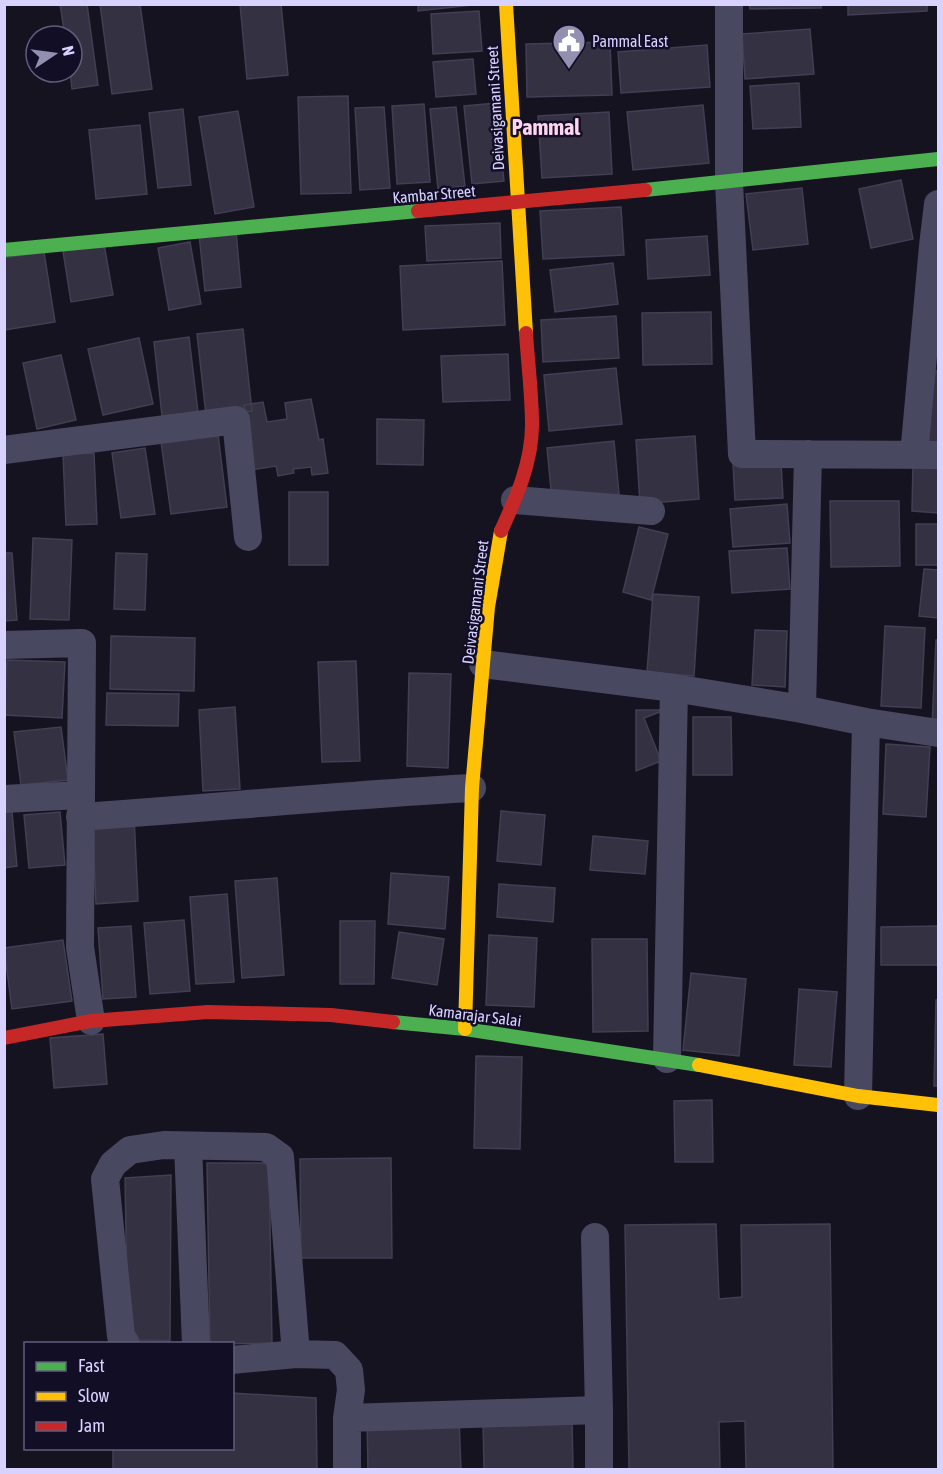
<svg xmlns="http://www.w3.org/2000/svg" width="943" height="1474" font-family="'Asap Condensed',sans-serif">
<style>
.building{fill:#343142;stroke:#423e54;stroke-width:1.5}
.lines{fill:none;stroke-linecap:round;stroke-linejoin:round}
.street{stroke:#494861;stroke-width:28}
.fast{stroke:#4caf50;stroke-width:14}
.slow{stroke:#ffc107;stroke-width:14}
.jam{stroke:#c62828;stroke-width:14}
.labels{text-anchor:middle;stroke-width:5;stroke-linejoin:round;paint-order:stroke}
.poi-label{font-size:16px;fill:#d7d2ff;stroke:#120e25;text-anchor:start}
.street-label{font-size:16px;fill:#d7d2ff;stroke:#120e25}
.district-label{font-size:22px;font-weight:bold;fill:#ffd4ef;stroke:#120e25}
</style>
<rect width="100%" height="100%" fill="#161320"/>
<!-- building -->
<path class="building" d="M60 4H87L98 85 72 89 70 72H72V36H65Z
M100 4H140L152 89 112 94Z
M240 4H281L288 75 247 79Z
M418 4H472V5L418 11Z
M749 4H821V8L750 9Z
M848 4H927V11L848 15Z
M479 11 482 51 433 54 431 14Z
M810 29 814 74 745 79 742 34Z
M610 42 612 95 527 97 526 44Z
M707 45 710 87 621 93 618 52Z
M473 59 476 94 436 97 433 62Z
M799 83 801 127 753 129 750 86Z
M348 96 351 193 301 194 298 97Z
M496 103 504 181 472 184 464 106Z
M424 104 430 182 397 184 392 106Z
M703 105 709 163 633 170 627 112Z
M384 107 390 188 360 190 355 108Z
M456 107 465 186 438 189 430 109Z
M183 109 191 185 158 188 149 113Z
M238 111 254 207 215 214 199 117Z
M609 112 612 174 542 178 538 116Z
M140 125 147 194 96 199 89 130Z
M901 180 913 239 871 248 859 189Z
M802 188 808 244 753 250 746 194Z
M621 207 624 255 543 259 540 211Z
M500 223 501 258 427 261 425 226Z
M236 231 241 287 205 291 199 234Z
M707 236 710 275 648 279 646 240Z
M190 242 201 304 169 310 158 248Z
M104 244 113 295 71 302 63 251Z
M44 252 55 322 4 330V258Z
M502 261 505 325 403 330 400 266Z
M613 263 618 304 555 312 550 270Z
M711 312 712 364 643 365 642 313Z
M616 316 619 358 543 362 541 320Z
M243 329 252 411 206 415 197 334Z
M189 337 198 412 162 416 154 342Z
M139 338 153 404 103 415 88 349Z
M508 354 510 400 443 402 441 356Z
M61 355 76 420 37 429 23 363Z
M616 368 622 424 549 431 544 375Z
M938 371V444H924L922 372Z
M311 399 319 440 323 439 328 473 312 475 311 467 293 469 294 473 278 476 276 466 250 470 249 435 244 405 263 402 267 422 287 419 285 403Z
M377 419 424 420 423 465 377 464Z
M218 434 227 507 171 514 161 442Z
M695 436 699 499 640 504 636 440Z
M614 441 619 494 552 500 547 448Z
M145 448 155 514 121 518 112 453Z
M94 453 97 524 66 525 63 454Z
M781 462 783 498 735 500 733 464Z
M913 462 938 463V513L912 511Z
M289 492H328V565H289Z
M830 501H899L900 566 831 567Z
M787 504 790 543 733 547 730 509Z
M916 524H938V565H916Z
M639 527 668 534 651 600 623 592Z
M33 538 72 540 69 620 30 619Z
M787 548 790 589 732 593 729 551Z
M4 553H12L17 620 4 621Z
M116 553 147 554 145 610 114 609Z
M924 569 938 570V618L919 616Z
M653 594 699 597 694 676 647 672Z
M885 626 925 628 921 708 881 706Z
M755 630 787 631 785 687 752 685Z
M111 636 195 638 194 691 110 689Z
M936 640H938V726H932Z
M7 660 65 662 62 718 4 715Z
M356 661 360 761 322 762 318 662Z
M409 673 451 674 448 768 407 766Z
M107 693 179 694 178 726 106 725Z
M235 707 240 789 203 791 199 710Z
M636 710H665L644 718 661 761 636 771Z
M693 717H731L732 775H693Z
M61 727 68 780 21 785 14 732Z
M886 744 930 747 926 817 883 814Z
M11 801 17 866 4 868V802Z
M501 811 545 815 541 865 497 861Z
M60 812 65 865 29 868 24 815Z
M134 816 138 901 96 904 92 818Z
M593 836 648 841 645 874 590 870Z
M391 873 449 877 445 929 388 924Z
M277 878 284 975 242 978 235 881Z
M499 884 555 888 553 922 497 917Z
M227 894 234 982 196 984 190 897Z
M184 920 190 991 150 994 144 923Z
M340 921H375L374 984H340Z
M131 926 136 997 103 999 98 928Z
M938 926V965H881V927Z
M399 932 444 939 437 985 392 978Z
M489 935 537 938 534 1007 486 1005Z
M592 939H647L648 1031 593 1032Z
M63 940 72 1001 12 1009 4 948Z
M691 973 746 979 739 1056 683 1050Z
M799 989 837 992 831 1067 794 1065Z
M936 1000H938V1086H934Z
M103 1034 107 1084 54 1088 50 1038Z
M476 1056 522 1057 520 1149 474 1148Z
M712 1100 713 1162H675L674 1101Z
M391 1158 392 1258H301L300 1159Z
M207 1163H269L272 1343 210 1344Z
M171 1175 170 1341 128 1340 125 1178Z
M716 1224 719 1299 742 1297 741 1225 830 1224 833 1470H746L745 1421 719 1422 720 1470H629L625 1225Z
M232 1393 316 1398 317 1470H113V1448H232Z
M459 1418 461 1470H368L367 1419Z
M572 1418 573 1470H484L483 1419Z"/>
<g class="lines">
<!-- street -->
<path class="street" d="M729 4V182L742 454 938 455
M4 450 236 420 248 537
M808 454 802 709 866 722 858 1096
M914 455 933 246 938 204
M515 500 651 511
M4 645 82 643 80 947 91 1021
M483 664 674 688 802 709
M866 722 938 733
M4 799 80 795
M80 817C211 808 341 795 472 788
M667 1059 674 688
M188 1146 196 1344
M595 1237 599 1410
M126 1344 121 1336 105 1179 113 1164 130 1150 164 1145 266 1147 280 1157 296 1354
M232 1360 296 1354 335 1355 349 1370 351 1390 347 1418V1470
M347 1418 599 1410V1470"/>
<!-- fast -->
<path class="fast" d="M645 190 938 159
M4 250 418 211
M393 1022 465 1029 699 1065"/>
<!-- slow -->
<path class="slow" d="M506 4 526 333
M465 1029 472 788 488 607 501 531
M699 1065 858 1096 938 1105"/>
<!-- jam -->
<path class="jam" d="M418 211 645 190
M501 531C516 498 532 463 532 425 532 395 528 364 526 333
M4 1038 91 1021 208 1012 331 1015 393 1022"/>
</g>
<!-- icons -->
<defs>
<g id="civic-pin" transform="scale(1.725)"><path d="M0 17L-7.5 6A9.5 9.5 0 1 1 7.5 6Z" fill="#938fb1" stroke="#120e25"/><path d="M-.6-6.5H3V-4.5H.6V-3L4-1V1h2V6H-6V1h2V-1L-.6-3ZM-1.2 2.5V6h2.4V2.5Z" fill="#fff"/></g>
</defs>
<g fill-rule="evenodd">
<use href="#civic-pin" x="569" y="41"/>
</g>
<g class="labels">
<!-- poi labels -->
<g class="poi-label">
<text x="592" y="47">Pammal East</text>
</g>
<!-- street labels -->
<g class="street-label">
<text transform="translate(495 108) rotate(-93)" y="6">Deivasigamani Street</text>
<text transform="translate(434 194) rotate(-5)" y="6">Kambar Street</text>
<text transform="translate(475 602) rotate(-83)" y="6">Deivasigamani Street</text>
<text transform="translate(475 1015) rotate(7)" y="6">Kamarajar Salai</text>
</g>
<!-- district labels -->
<g class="district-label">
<text x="546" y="135">Pammal</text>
</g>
</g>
<!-- border -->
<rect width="943" height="1474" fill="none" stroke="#d7d2ff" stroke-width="12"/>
<!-- legend -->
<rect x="24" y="1342" width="210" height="108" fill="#120e25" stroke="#615c7c" stroke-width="1.5"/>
<rect x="36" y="1362" width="30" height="9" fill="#4caf50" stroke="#615c7c" stroke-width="1.5"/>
<text x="78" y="1372" font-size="18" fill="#d7d2ff">Fast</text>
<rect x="36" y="1392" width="30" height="9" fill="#ffc107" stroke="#615c7c" stroke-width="1.5"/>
<text x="78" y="1402" font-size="18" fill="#d7d2ff">Slow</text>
<rect x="36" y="1422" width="30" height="9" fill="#c62828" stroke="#615c7c" stroke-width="1.5"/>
<text x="78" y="1432" font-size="18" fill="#d7d2ff">Jam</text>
<!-- north arrow -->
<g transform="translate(54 54) rotate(77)"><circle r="28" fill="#120e25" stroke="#615c7c" stroke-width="1.5"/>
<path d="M0-4.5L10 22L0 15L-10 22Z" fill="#938fb1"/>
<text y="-9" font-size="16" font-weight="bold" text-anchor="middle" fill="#d7d2ff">N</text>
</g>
</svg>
